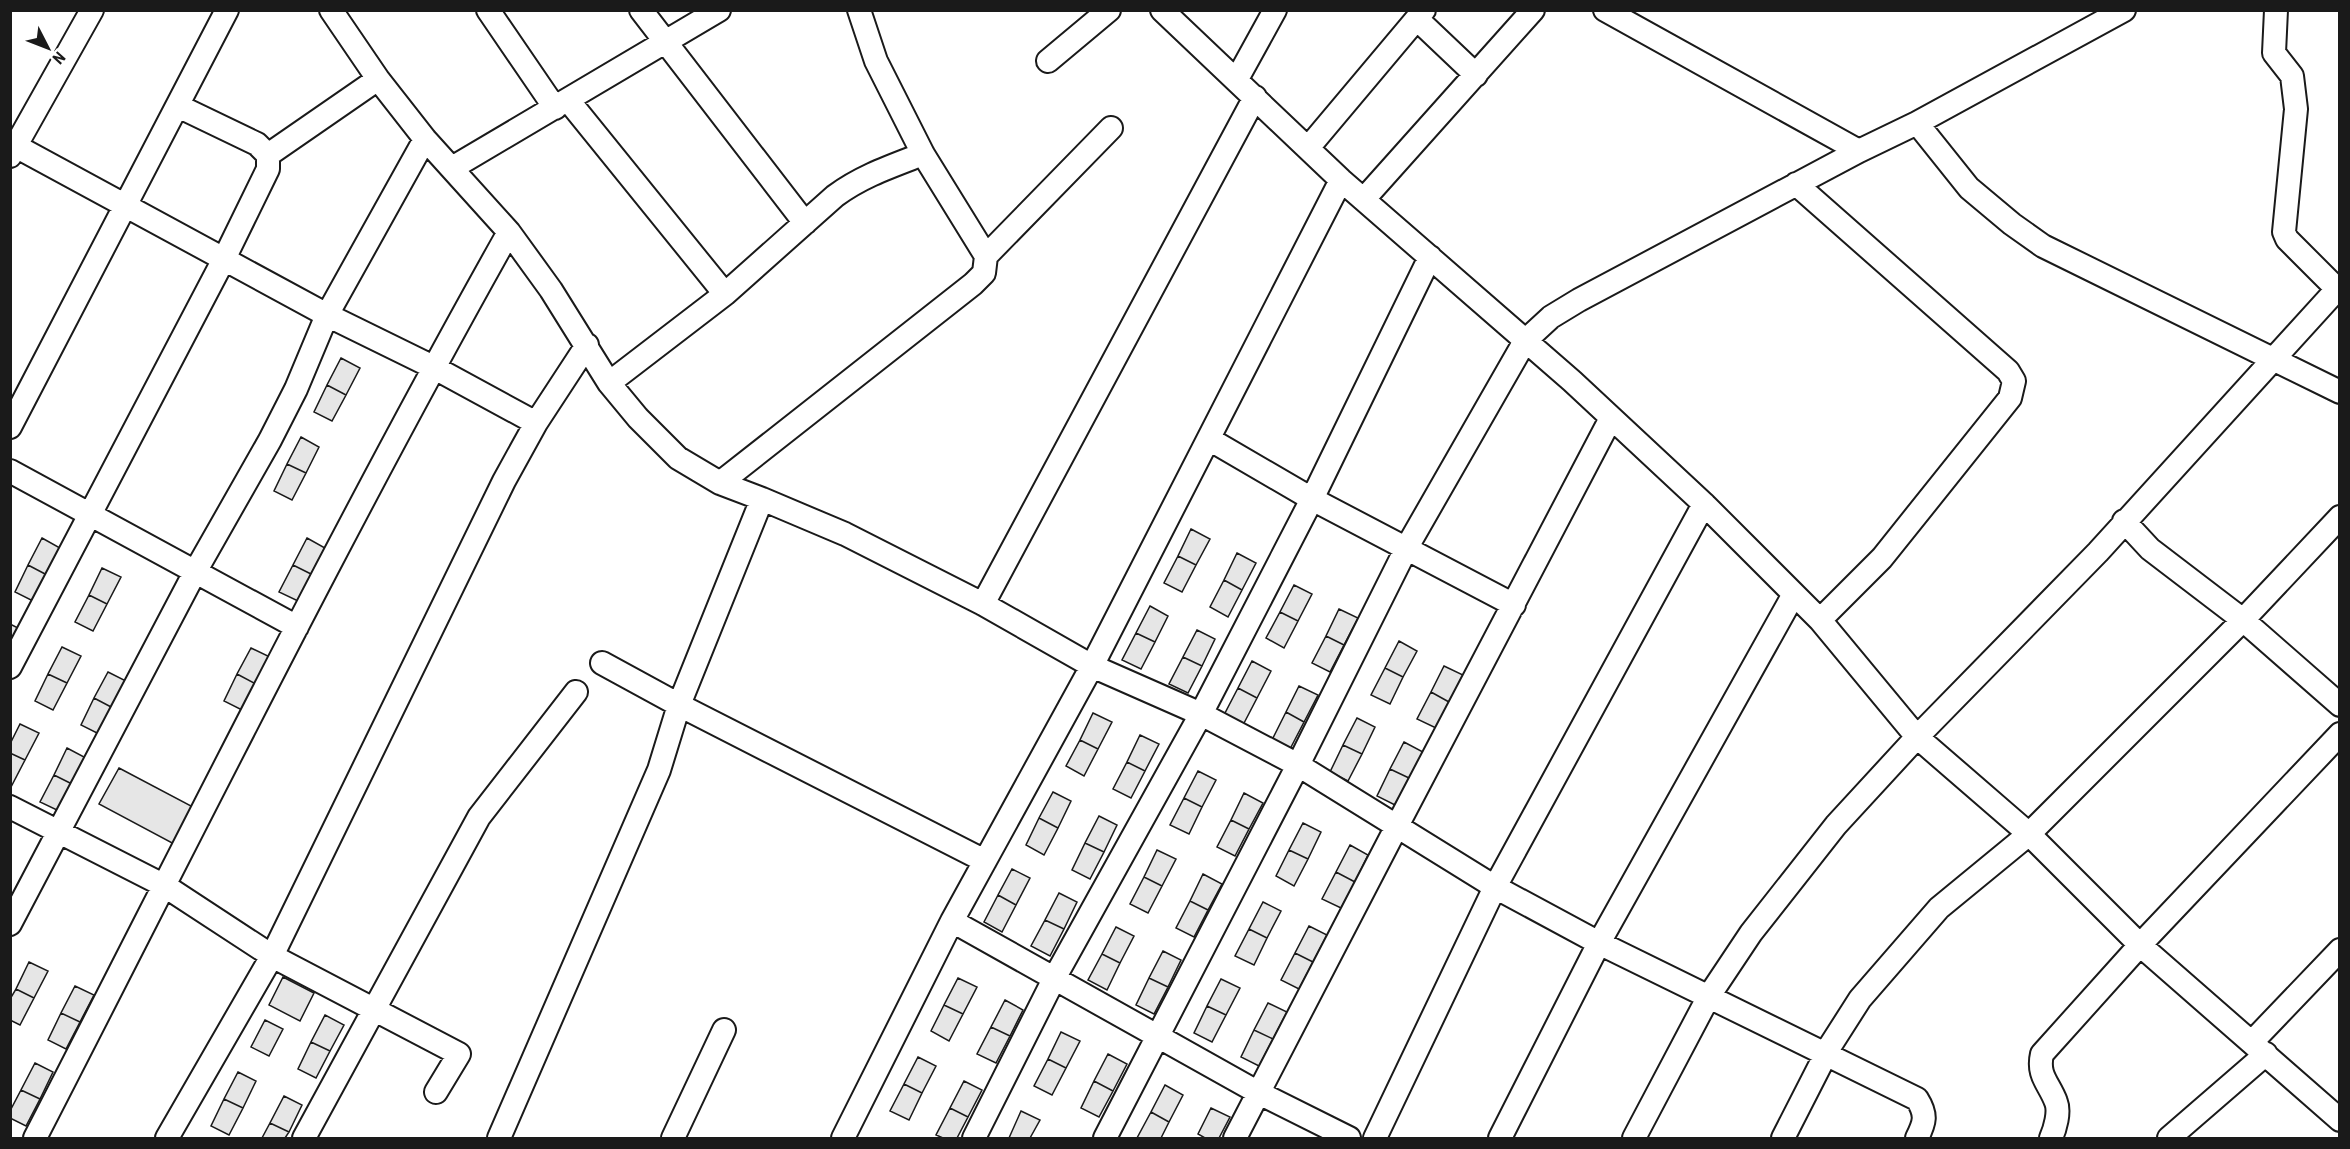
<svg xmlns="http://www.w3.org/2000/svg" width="2350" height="1149" font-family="'Roboto Condensed',sans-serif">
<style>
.building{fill:#e6e6e6;stroke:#1a1a1a;stroke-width:1.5}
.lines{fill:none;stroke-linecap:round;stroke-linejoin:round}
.minor-casing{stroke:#1a1a1a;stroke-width:26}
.minor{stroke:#fff;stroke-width:22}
</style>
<rect width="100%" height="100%" fill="#fff"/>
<!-- building -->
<path class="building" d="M341 358 360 368 346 395 327 385Z
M327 385 346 395 332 421 314 412Z
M301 437 319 447 306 473 287 464Z
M287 464 306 473 292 500 274 491Z
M1191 529 1210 539 1196 565 1178 556Z
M42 538 60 548 47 575 28 565Z
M307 538 325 548 311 574 293 565Z
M1237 553 1256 563 1242 590 1224 580Z
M1178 556 1196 565 1182 592 1164 583Z
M28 565 47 575 33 601 15 592Z
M293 565 311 574 298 601 279 592Z
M102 568 121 577 107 604 89 595Z
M1224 580 1242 590 1228 617 1210 607Z
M1294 585 1312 594 1298 621 1280 612Z
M89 595 107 604 93 631 75 622Z
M1150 606 1168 616 1155 642 1136 633Z
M1339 609 1358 618 1344 645 1326 636Z
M1280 612 1298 621 1284 648 1266 638Z
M10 624 20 629 10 646Z
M1197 630 1215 639 1202 666 1183 657Z
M1136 633 1155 642 1141 669 1122 660Z
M1326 636 1344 645 1330 672 1312 663Z
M1399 641 1417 651 1403 677 1385 668Z
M62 647 81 656 67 683 48 674Z
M251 648 270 657 256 684 237 674Z
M1183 657 1202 666 1188 693 1169 684Z
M1252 661 1271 671 1257 698 1238 688Z
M1444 666 1463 675 1449 702 1431 692Z
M1385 668 1403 677 1390 704 1371 695Z
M108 672 126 681 113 708 94 698Z
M48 674 67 683 53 710 35 701Z
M237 674 256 684 242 710 224 701Z
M1299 686 1318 695 1304 722 1286 712Z
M1238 688 1257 698 1243 725 1224 715Z
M1431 692 1449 702 1436 728 1417 719Z
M94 698 113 708 99 734 81 725Z
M1286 712 1304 722 1290 749 1272 740Z
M1093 713 1112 722 1098 749 1080 740Z
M1357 718 1375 727 1362 754 1343 745Z
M20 724 39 733 25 760 10 753V744Z
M1140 735 1159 744 1145 771 1127 762Z
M1080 740 1098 749 1084 776 1066 766Z
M1404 742 1423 752 1409 778 1390 769Z
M1343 745 1362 754 1348 781 1330 772Z
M67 748 86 758 72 784 54 775Z
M10 753 25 760 11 787H10Z
M1127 762 1145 771 1131 798 1113 789Z
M119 768 193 807 174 844 99 804Z
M1390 769 1409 778 1395 805 1377 796Z
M1198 771 1216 780 1202 807 1184 798Z
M54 775 72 784 59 811 40 802Z
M1053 792 1071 801 1058 828 1039 818Z
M1244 793 1263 803 1249 829 1231 820Z
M1184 798 1202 807 1189 834 1170 825Z
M1099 816 1117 825 1104 852 1085 843Z
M1039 818 1058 828 1044 855 1026 845Z
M1231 820 1249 829 1235 856 1217 847Z
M1303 823 1321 832 1308 859 1289 850Z
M1085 843 1104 852 1090 879 1072 870Z
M1350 845 1368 855 1355 882 1336 872Z
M1157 850 1176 859 1162 886 1144 877Z
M1289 850 1308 859 1294 886 1276 876Z
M1012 869 1030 878 1016 905 998 895Z
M1336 872 1355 882 1341 908 1322 899Z
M1203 874 1222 884 1208 910 1190 901Z
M1144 877 1162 886 1148 913 1130 904Z
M1059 893 1077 902 1064 929 1045 920Z
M998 895 1016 905 1002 932 984 922Z
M1190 901 1208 910 1194 937 1176 928Z
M1263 902 1281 911 1267 938 1249 929Z
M1045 920 1064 929 1050 956 1031 946Z
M1309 926 1327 935 1313 962 1295 953Z
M1116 927 1134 936 1120 963 1102 954Z
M1249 929 1267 938 1254 965 1235 956Z
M1163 951 1181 960 1168 987 1149 978Z
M1295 953 1313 962 1299 989 1281 980Z
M1102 954 1120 963 1107 990 1088 980Z
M29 962 48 971 34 998 16 989Z
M283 977 314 993 300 1021 269 1005Z
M958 978 977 987 963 1014 944 1005Z
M1149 978 1168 987 1154 1014 1136 1005Z
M1221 979 1240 988 1226 1015 1207 1006Z
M75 986 94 995 80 1022 61 1013Z
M16 989 34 998 20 1025 10 1020V999Z
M1005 1000 1023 1010 1010 1036 991 1027Z
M1268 1003 1287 1012 1273 1039 1254 1030Z
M944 1005 963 1014 949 1041 931 1031Z
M1207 1006 1226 1015 1212 1042 1194 1033Z
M61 1013 80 1022 66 1049 48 1040Z
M325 1015 344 1025 330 1051 311 1042Z
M265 1020 283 1029 269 1056 251 1047Z
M991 1027 1010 1036 996 1063 977 1054Z
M1254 1030 1273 1039 1259 1066 1241 1057Z
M1061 1032 1080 1041 1066 1068 1048 1059Z
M311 1042 330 1051 316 1078 298 1069Z
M1108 1054 1127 1064 1113 1091 1094 1081Z
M918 1057 936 1066 922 1093 904 1084Z
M1048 1059 1066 1068 1052 1095 1034 1086Z
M35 1063 53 1072 40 1099 21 1090Z
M238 1072 256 1081 243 1108 224 1099Z
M964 1081 982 1090 968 1117 950 1108Z
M1094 1081 1113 1091 1099 1117 1081 1108Z
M904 1084 922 1093 909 1120 890 1111Z
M1165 1085 1183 1095 1169 1122 1151 1112Z
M21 1090 40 1099 26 1126 10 1118V1111Z
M284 1096 302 1105 289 1132 270 1123Z
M224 1099 243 1108 229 1135 211 1126Z
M950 1108 968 1117 957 1138H943L936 1135Z
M1211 1108 1230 1117 1219 1138H1205L1198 1134Z
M1021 1111 1040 1120 1030 1138H1009Z
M1151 1112 1169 1122 1161 1138H1137Z
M270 1123 289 1132 285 1138H262Z"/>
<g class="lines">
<!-- minor casing -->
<g class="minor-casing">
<path id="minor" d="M331 10 378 79 425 139 509 232 551 290 609 383 638 418 678 458 720 483 762 499
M488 10 555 108
M641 10 805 223
M1162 10 1341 180 1572 381 1704 504 1820 620 1917 737 2029 834 2140 945 2340 1120
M1605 10 1859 151
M2276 10 2274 53 2292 76 2296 109 2284 232 2287 239 2337 289
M1417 19 1476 75
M1048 61 1109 10
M1237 79 1275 10
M568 100 725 294
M1917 123 1969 188 2012 224 2043 246 2340 392
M10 143 327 315 433 367 536 423
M1308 148 1424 10
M268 155 378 79
M10 156 92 10
M452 168 719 10
M1796 184 2008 371 2014 381 2010 398 1882 558 1820 620
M1364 199 1533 10
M986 256 1111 128
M609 383 725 294 835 196C862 176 892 166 923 154
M10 427 227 10
M1209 439 1312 499 1514 605
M10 471 297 627
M720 483 973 284 984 273 986 256 923 154 876 61 859 10
M2124 521 2150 549 2243 620 2340 705
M983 604 1255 97
M602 663 679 705 985 861
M10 667 224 259 268 169V155L257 144 178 106
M10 807 165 886 272 956 459 1054 436 1092
M952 921 1259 1093 1349 1138
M10 924 195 572 270 440 296 389 327 315 425 139
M2252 1042 2340 950
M35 1138C191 835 342 529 509 232
M167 1138 272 956 504 481 536 423 587 345
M304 1138 479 817 576 692
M499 1138 659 770 679 705 762 499 845 534 983 604 1092 666 1201 714 1298 765 1495 887 1599 943 1917 1099C1927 1115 1925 1122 1917 1138
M673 1138 724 1030
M843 1138 952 921 1092 666 1341 180
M974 1138 1055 977 1201 714 1312 499 1430 257
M1105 1138 1298 765 1407 547 1525 341 1551 317 1579 300 1859 151 1917 123 2124 10
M1235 1138 1397 826 1611 418
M1375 1138 1495 887 1704 504
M1500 1138 1599 943 1794 594
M1634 1138 1709 996 1751 933 1836 825 1917 737 2098 552 2340 286
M1783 1138 1830 1046 1860 999 1939 908 2029 834 2243 620 2340 517
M2051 1138C2055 1129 2060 1112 2056 1102 2049 1083 2037 1076 2042 1054L2140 945 2340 734
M2169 1138 2266 1054"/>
</g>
<!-- minor -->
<use href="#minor" class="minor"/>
</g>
<!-- border -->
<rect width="2350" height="1149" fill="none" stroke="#1a1a1a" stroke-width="24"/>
<!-- north arrow -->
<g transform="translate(48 48) rotate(132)" stroke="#ffffff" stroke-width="4.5" paint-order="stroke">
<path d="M0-4.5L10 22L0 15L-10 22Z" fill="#1a1a1a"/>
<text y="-9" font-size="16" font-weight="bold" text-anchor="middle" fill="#1a1a1a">N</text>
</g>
</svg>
